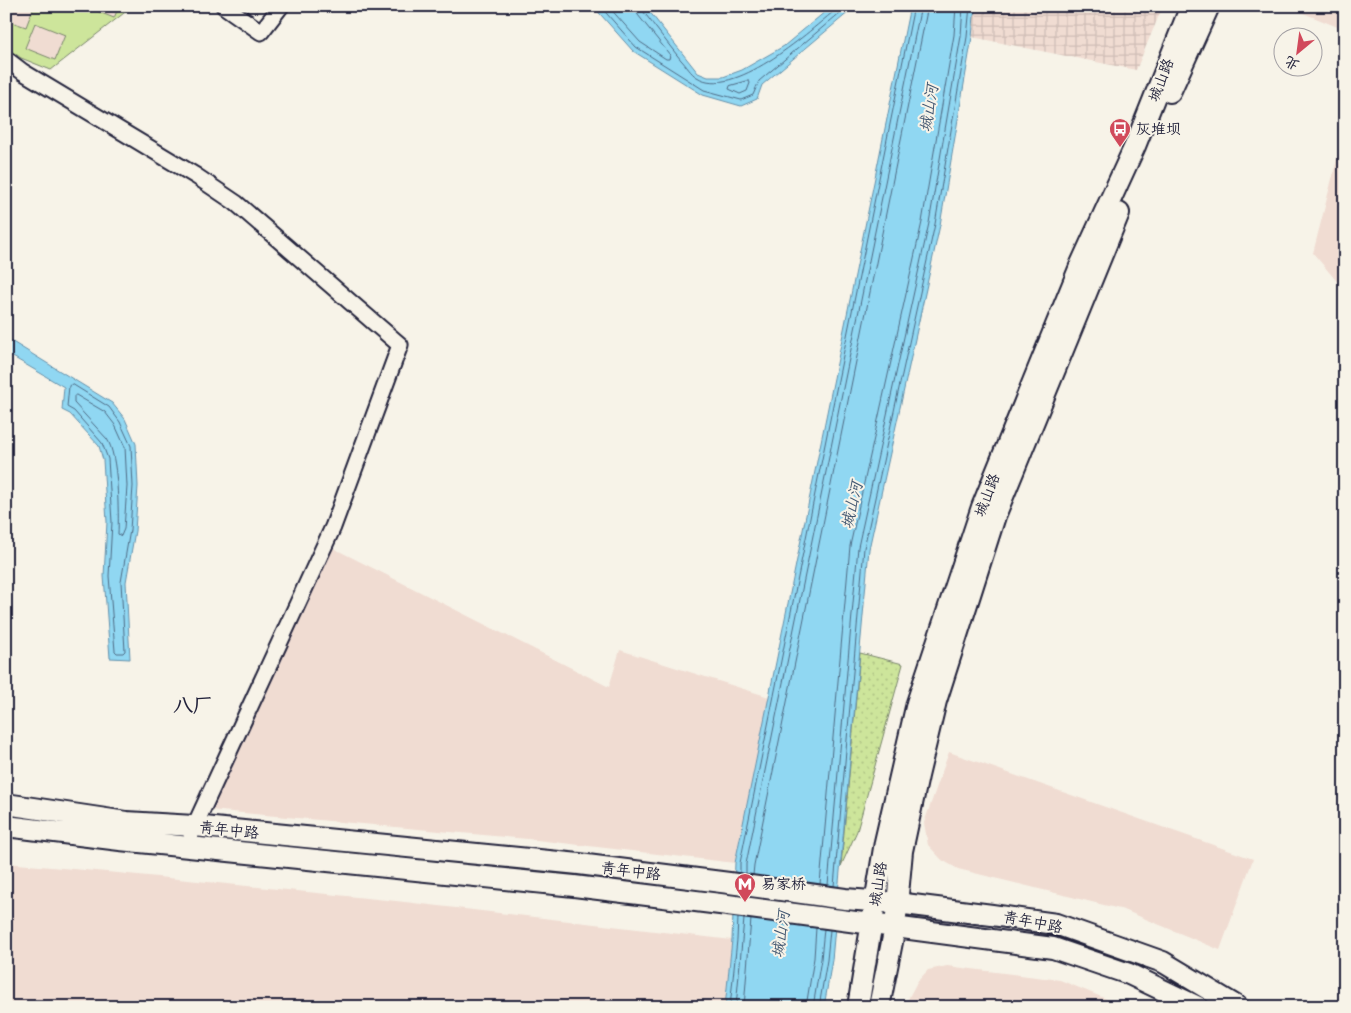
<svg xmlns="http://www.w3.org/2000/svg" width="1351" height="1013" font-family="'Gochi Hand','LXGW WenKai TC',sans-serif">
<style>
.built{fill:#f0dcd2}
.industrial{fill:url(#industrial-grid)}
.green{fill:url(#green-dots);stroke:#78846b}
.pitch{fill:#cde59b;stroke:#78846b;fill-rule:evenodd}
.water{fill:#90d7f2;stroke:#648fa9}
.lines{fill:none;stroke-linecap:round;stroke-linejoin:round}
.shore{stroke:#4e6a84;stroke-width:1}
.minor-casing{stroke:#22223b;stroke-width:19}
.secondary-casing{stroke:#22223b;stroke-width:24}
.minor{stroke:#f7f3e8;stroke-width:15}
.secondary{stroke:#f7f3e8;stroke-width:20}
.labels{text-anchor:middle;stroke-width:4;stroke-linejoin:round;paint-order:stroke}
.street-label{font-size:15px;fill:#22223b;stroke:#f7f3e8}
.poi-label{font-size:15px;fill:#22223b;stroke:#f7f3e8;text-anchor:start}
.water-label{font-size:16px;font-style:italic;fill:#435872;stroke:#f7f3e8}
.district-label{font-size:20px;font-weight:bold;fill:#22223b;stroke:#f7f3e8}
</style>
<defs>
<pattern id="industrial-grid" width="8" height="8" patternUnits="userSpaceOnUse" patternTransform="scale(1.25)"><rect width="8" height="8" fill="#f0dcd2"/><path d="M0 4h8M4 0v8" fill="none" stroke="#cebcb5"/></pattern>
<pattern id="green-dots" width="8" height="8" patternUnits="userSpaceOnUse" patternTransform="scale(1.25)"><rect width="8" height="8" fill="#cde59b"/><path d="M2 2h.1M6 6h.1" fill="none" stroke="#b0c486" stroke-width="1.8" stroke-linecap="round"/></pattern>
</defs>
<rect width="100%" height="100%" fill="#f7f3e8"/>
<filter id="ink" filterUnits="userSpaceOnUse"><feTurbulence type="fractalNoise" baseFrequency=".02" numOctaves="2"/><feDisplacementMap in="SourceGraphic" scale="10" xChannelSelector="R" yChannelSelector="G"/><feConvolveMatrix kernelMatrix="1 2 1 2 8 2 1 2 1" color-interpolation-filters="sRGB"/></filter>
<g filter="url(#ink)">
<!-- built -->
<path class="built" d="M6 6H133L51 70 21 58 6 47Z
M1286 6H1345V30Z
M1345 128V291L1313 253Z
M327 545 609 687 620 650 769 697 735 863 528 839 210 810Z
M949 752 1253 859 1220 950 1124 910 958 869 942 860 928 845 924 823Z
M6 863 118 873 396 901 732 940 725 1007H6Z
M947 966 1060 980 1126 1007H906L908 999 917 982 928 970Z"/>
<!-- industrial -->
<path class="industrial" d="M975 6H1163L1136 70 972 37Z"/>
<!-- green -->
<path class="green" d="M860 653 903 664 857 831 841 866Z"/>
<!-- pitch -->
<path class="pitch" d="M34 6H69L73 8 74 6H84L114 18 119 6H133L51 70 21 58 6 47V20L26 27ZM35 23 65 35 55 60 25 48Z"/>
<!-- water -->
<path class="water" d="M593 6H645L698 73 708 77H723L742 70 784 46 832 6H856L762 85 757 99 741 106 703 95 633 51Z
M910 6H975L972 37 940 225 869 549 832 960 824 1007H725L732 940 735 863Z
M6 338 112 403 125 419 136 444 138 486 135 531 126 582 130 659 110 658 104 576 107 522 103 460 99 446 70 414 62 410 64 387 6 353Z"/>
<g class="lines">
<!-- shore -->
<path class="shore" d="M600 6 636 47 704 90 741 100 753 95 759 81 848 6
M608 6 640 42 666 59H669L670 55 638 15 635 6
M642 6 643 11C656 28 668 44 681 60 686 65 691 74 697 77 733 100 806 34 833 12L835 6
M747 81H749L750 83 747 91 740 94 729 89 730 86Z
M72 384 109 407 120 422 131 446 133 486 130 530 121 582 125 651 123 653H117L115 651 109 576 112 522 108 459 102 443 74 411 67 407 69 386Z
M76 395 105 412 115 425 125 447 127 486 124 529 121 536 118 534C119 513 118 455 107 439L74 403V397Z
M740 873V863L914 6
M746 874V864L921 6
M753 875 754 865 928 6
M820 884 850 546 922 222 954 35 956 6
M828 885 858 547 929 223 961 36 963 6
M834 886 864 548 935 224 967 37 970 6
M730 1007 737 940 738 918
M736 1007 744 919
M744 1007 751 919
M806 1007 814 958 816 928
M813 1007 821 959 824 929
M819 1007 827 960 830 930"/>
<!-- minor casing -->
<g class="minor-casing">
<path id="minor" d="M224 6 261 32 281 6
M6 59 23 72 196 176 236 203 400 345 333 527 191 834"/>
</g>
<!-- secondary casing -->
<g class="secondary-casing">
<path id="secondary" d="M1170 92 1209 6
M6 804 126 822 194 826 579 864 729 883 845 899 897 903 992 915 1056 924 1163 962 1238 1007
M6 826 120 840 574 886 720 904 1053 948 1129 974 1198 1007
M858 1007 885 842 917 703 982 507 1081 264 1135 146 1191 6
M879 1007 895 927 902 851 918 776 936 701 995 516 1119 213"/>
</g>
<!-- minor -->
<use href="#minor" class="minor"/>
<!-- secondary -->
<use href="#secondary" class="secondary"/>
</g>
</g>
<!-- icons -->
<defs>
<g id="bus-pin" transform="scale(1.125)"><path d="M0 17L-7.5 6A9.5 9.5 0 1 1 7.5 6Z" fill="#d1495b" stroke="#f7f3e8"/><path d="M-5-6H5V4H4V6H2V4H-2V6H-4V4H-5ZM-3.5-4V0h7V-4ZM-3.5 1.2v1.5H-2V1.2ZM2 1.2v1.5H3.5V1.2Z" fill="#fff"/></g>
<g id="metro-pin" transform="scale(1.125)"><path d="M0 17L-7.5 6A9.5 9.5 0 1 1 7.5 6Z" fill="#d1495b" stroke="#f7f3e8"/><path d="M-5.5 5V-5H-3L0 0L3-5H5.5V5H3V-.5L0 4L-3-.5V5Z" fill="#fff"/></g>
</defs>
<g fill-rule="evenodd">
<use href="#bus-pin" x="1120" y="129"/>
<use href="#metro-pin" x="745" y="884"/>
</g>
<g class="labels">
<!-- street labels -->
<g class="street-label">
<text transform="translate(1161 80) rotate(-69)" y="5">城山路</text>
<text transform="translate(987 495) rotate(-69)" y="5">城山路</text>
<text transform="translate(229 830) rotate(6)" y="5">青年中路</text>
<text transform="translate(631 871) rotate(7)" y="5">青年中路</text>
<text transform="translate(878 884) rotate(-81)" y="5">城山路</text>
<text transform="translate(1033 922) rotate(11)" y="5">青年中路</text>
</g>
<!-- poi labels -->
<g class="poi-label">
<text x="1136" y="134">灰堆坝</text>
<text x="761" y="889">易家桥</text>
</g>
<!-- water labels -->
<g class="water-label">
<text transform="translate(928 108) rotate(-81)" y="6">城山河</text>
<text transform="translate(851 505) rotate(-77)" y="6">城山河</text>
<text transform="translate(780 934) rotate(-82)" y="6">城山河</text>
</g>
<!-- district labels -->
<g class="district-label">
<text x="193" y="712">八厂</text>
</g>
</g>
<!-- margin -->
<rect width="1351" height="1013" fill="none" stroke="#f7f3e8" stroke-width="25"/>
<rect x="12" y="12" width="1326" height="988" fill="none" stroke="#22223b" stroke-width="2" filter="url(#ink)"/>
<!-- north arrow -->
<g transform="translate(1298 52) rotate(209)"><circle r="24" fill="#f7f3e8" stroke="#a29fa3"/>
<path d="M0-4L9 19L0 12L-9 19Z" fill="#d1495b"/>
<text y="-8" font-size="14" font-weight="bold" text-anchor="middle" fill="#22223b">北</text>
</g>
</svg>
